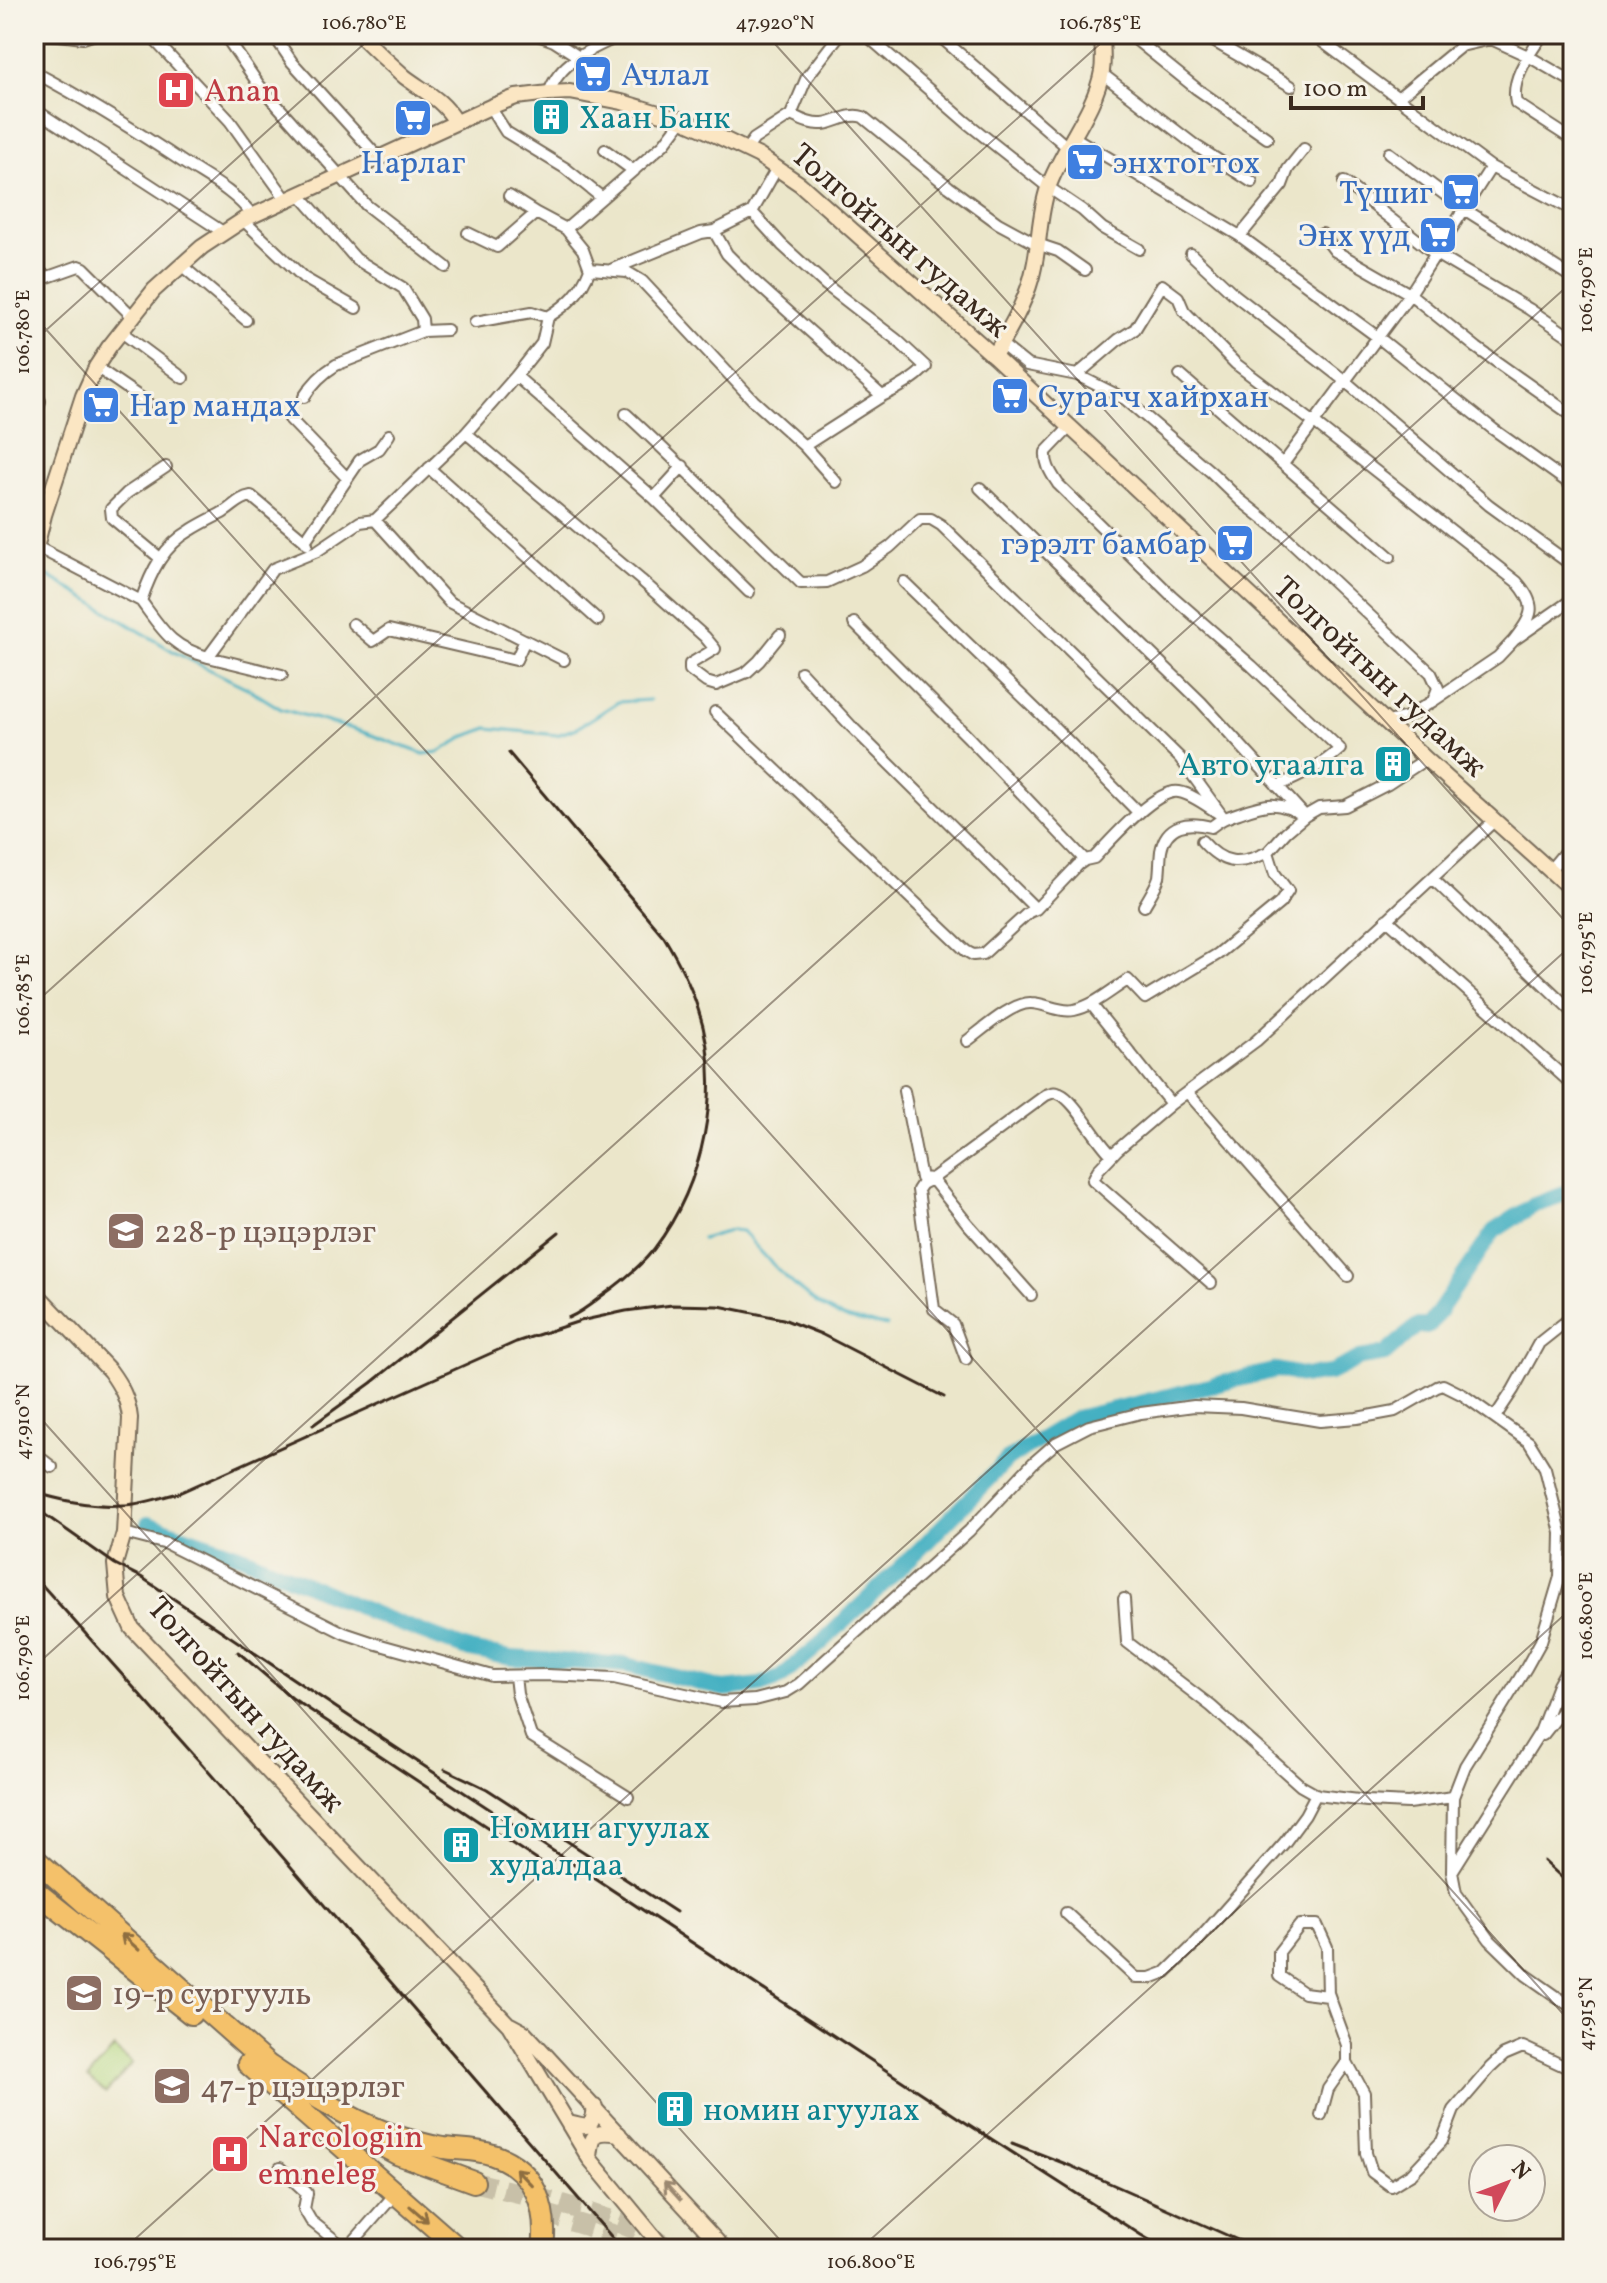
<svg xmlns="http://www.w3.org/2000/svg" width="1607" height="2283" font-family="Vollkorn,serif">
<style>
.pitch{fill:#b4d881;stroke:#788150;stroke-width:2}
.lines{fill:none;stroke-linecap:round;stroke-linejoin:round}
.stream{stroke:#44b0c2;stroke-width:3}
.river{stroke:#44b0c2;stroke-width:16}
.highway-tunnel{stroke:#c8c0a8;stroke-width:20;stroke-dasharray:20 10;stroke-linecap:butt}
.street-casing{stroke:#796c5a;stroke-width:14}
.secondary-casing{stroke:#796c5a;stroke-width:18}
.highway-casing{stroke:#796c5a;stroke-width:24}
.street{stroke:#fff;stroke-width:10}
.secondary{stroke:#fbe6c3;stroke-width:14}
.highway{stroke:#f4c16a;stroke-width:20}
.rail{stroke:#3b2a1e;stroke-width:3}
.oneway{stroke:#8e6e40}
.oneway2{stroke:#9b8870}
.ticks{fill:none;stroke:#3b2a1e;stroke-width:2;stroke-opacity:0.45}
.labels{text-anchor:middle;stroke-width:6;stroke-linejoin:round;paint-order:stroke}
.shop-label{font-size:32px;fill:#366cbe;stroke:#f7f3e8;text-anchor:start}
.health-label{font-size:32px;fill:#be3a42;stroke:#f7f3e8;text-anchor:start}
.culture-label{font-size:32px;fill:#0d838f;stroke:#f7f3e8;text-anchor:start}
.street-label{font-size:32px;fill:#3b2a1e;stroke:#f7f3e8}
.education-label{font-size:32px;fill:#785e54;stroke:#f7f3e8;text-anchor:start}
.neatline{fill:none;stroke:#3b2a1e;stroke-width:3}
.ticks-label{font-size:20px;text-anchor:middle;fill:#3b2a1e}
</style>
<rect width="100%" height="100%" fill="#f7f3e8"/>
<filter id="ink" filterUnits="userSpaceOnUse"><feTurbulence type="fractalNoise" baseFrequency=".0125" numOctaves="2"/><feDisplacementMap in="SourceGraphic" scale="16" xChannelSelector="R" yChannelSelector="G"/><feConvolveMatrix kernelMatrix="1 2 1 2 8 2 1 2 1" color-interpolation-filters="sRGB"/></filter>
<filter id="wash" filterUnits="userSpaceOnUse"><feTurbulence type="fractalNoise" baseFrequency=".006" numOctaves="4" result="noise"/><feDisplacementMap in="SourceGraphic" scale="32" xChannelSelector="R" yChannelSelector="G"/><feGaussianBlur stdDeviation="1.8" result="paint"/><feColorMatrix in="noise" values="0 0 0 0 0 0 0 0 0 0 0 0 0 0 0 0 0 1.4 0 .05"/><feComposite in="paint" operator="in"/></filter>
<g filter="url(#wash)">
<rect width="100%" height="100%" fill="#ebe6ca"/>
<!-- pitch -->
<path class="pitch" d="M114 2048 132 2063 106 2093 88 2078Z"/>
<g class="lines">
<!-- stream -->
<path class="stream" d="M37 569 176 653 247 688 281 709 360 731 424 754 439 752 466 736 488 728 557 735 577 728 618 702 650 700
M702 1239 732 1230 742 1231C766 1258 808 1305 843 1317 856 1322 872 1323 887 1326"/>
<!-- river -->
<path class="river" d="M148 1524 242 1556 382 1617 470 1650 511 1658 627 1665 724 1689 760 1685 780 1678 818 1646 920 1549 1008 1459 1076 1418 1277 1370 1307 1376 1330 1373 1360 1358 1385 1354 1417 1326H1429L1494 1231 1534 1205 1573 1191"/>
</g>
</g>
<g filter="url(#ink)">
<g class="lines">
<!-- highway-tunnel -->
<path class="highway-tunnel" d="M474 2182C541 2199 611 2212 671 2249
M543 2213 616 2235"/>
<!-- street casing -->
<g class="street-casing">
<path id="street" d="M51 34 83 38 95 34
M149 34 230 121 286 199
M224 34 259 85 366 205 446 267
M273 34 292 62 378 157
M535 34 554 41 579 57
M592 34 600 45
M865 34 966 122 1048 187 1082 210 1102 228 1139 249
M937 34 1066 146
M1129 34 1197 89 1267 138
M1201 34 1291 86
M1312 34 1491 167 1573 210
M1543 34C1530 53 1510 79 1516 103L1573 140
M34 72C87 100 138 132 189 166 211 180 236 193 252 215
M1101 73 1196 146 1252 182
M549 93C559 61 595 47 624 34
M1399 97 1461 46 1491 39 1528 56 1573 82
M490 107 506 132 565 168 601 197
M34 109 223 232
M791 115C802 120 811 125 823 124 837 123 849 112 863 117L949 187 998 223 1037 244 1058 251 1085 270
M1072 136 1240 236 1379 338 1493 429 1573 486
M605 150 634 171
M746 150 754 139 791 115 807 77 840 34
M1389 153 1464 209 1573 278
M1344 182 1434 253 1529 309 1573 339
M299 194 356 259 403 288 422 319 423 331
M509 196 536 213
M752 212 782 245 826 285 897 340 926 367C914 379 898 389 882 396L804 446
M243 220 304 278 356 308
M714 231 727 254 753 280 882 396
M468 233 497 247 536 213 566 229
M1322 234 1335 251 1410 294 1477 348 1573 416
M1240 236 1282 185 1288 169 1304 149
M1191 254 1235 295 1345 381 1489 505 1573 566
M181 265 246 320
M590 269 627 272 642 281 754 401 804 446 836 482
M613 269 701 233 714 231 752 212 777 168
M34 270 48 277 79 266 84 268 132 316
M475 322 532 312 548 317
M120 331 183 378
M1001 344 1027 365 1077 375 1118 340 1135 329 1162 285 1178 297 1184 311 1236 364 1313 422 1517 582C1539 607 1532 616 1514 640
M96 367 147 402
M1077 375 1125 399 1211 472 1240 500 1283 534 1431 673 1438 688 1433 701
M1180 375 1390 557
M516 376 654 498 749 592
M34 393 40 401 34 422
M304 397C312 384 323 373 336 365L423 331 447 330
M626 414C686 469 742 527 801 583L827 582 862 566 890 547 920 519H931L941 525 1180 758 1223 817
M290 419 347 478
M1069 428 1046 452C1045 465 1051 473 1058 484L1172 596 1252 666 1340 749C1321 766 1301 776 1277 786
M466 433 641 580 705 637 715 649 690 664V670L706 682 716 685 747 672 759 661 780 635
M1283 464 1410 294 1491 167
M429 468 598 620
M654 498 683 466
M375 520 449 602 564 660
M305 541 251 496C239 498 234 506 224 512 213 518 202 523 191 530 163 546 151 572 141 601 163 631 171 647 208 657L273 569 317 551 360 522 375 520 466 433 516 376 542 343 548 317C569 304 581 292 590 269L583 250 566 229 664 144 682 120
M307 544 305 541 360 460 379 449 389 435
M37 547 141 601
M160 558 112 518 111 509 127 493 166 467
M904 582 1050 723 1139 813
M854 623 969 738 1085 860
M353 624 373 641 389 630 516 660 525 640
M208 657 282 675
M801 672 851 726 1036 909
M715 712 966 951 973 955 983 954 1029 912 1036 909 1078 865 1085 860 1094 858C1110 841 1156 788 1179 792 1192 794 1207 806 1218 813
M1388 722 1407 717 1433 701 1498 657 1514 640 1573 599
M1202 841C1223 865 1239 866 1268 852
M1550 870 1573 842
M1433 879 1573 1012
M1144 906C1149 897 1156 887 1159 877 1160 869 1160 860 1161 851 1166 823 1189 821 1211 827 1221 819 1227 817 1239 813 1268 802 1278 801 1305 816L1319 808 1345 806 1388 784 1426 759
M1387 919 1573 1085
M1091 1004 1171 1104
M967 1041C982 1030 1013 1002 1031 1003 1045 1003 1060 1013 1074 1010 1094 1006 1111 990 1128 980L1145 998 1218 954 1280 903 1288 891 1275 874 1268 852 1286 832 1305 816 1201 702 980 488
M904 1091 921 1178 932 1179 967 1223 1031 1295
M1187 1092 1348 1276
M1211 1283 1093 1180 1098 1170 1117 1150 1171 1104 1256 1041 1495 820
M966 1359 953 1324 934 1309 918 1190 922 1184 932 1179 1046 1095C1052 1093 1054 1091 1060 1094 1075 1100 1097 1142 1112 1155
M1495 1417 1513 1390 1539 1343 1573 1316
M34 1453 52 1467
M124 1533 167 1544 344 1633 377 1644 492 1676 547 1675 614 1678 721 1702 755 1700 786 1692 799 1684 969 1531 1033 1463 1056 1443 1089 1426 1141 1413 1194 1406 1241 1408 1320 1421 1357 1418 1395 1411 1437 1387 1443 1385 1463 1395 1529 1442 1545 1468 1561 1533 1560 1577 1541 1641 1526 1668 1465 1766 1453 1797 1452 1872 1456 1893 1490 1940 1526 1975 1573 2008
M1124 1599 1127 1642 1211 1706 1301 1786 1317 1795 1367 1801 1408 1803 1453 1797
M515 1676 517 1694 531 1736 628 1797
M1543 1735 1573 1697
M1453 1870 1540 1732 1558 1685 1573 1658
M1066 1913 1136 1978H1150L1166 1972 1195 1944 1285 1842 1305 1815 1316 1794
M1300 1925H1317L1327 1947 1328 1996 1304 1993 1279 1976V1952Z
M1347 2062 1364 2093 1366 2153 1372 2172 1391 2186 1412 2173 1442 2141 1454 2110 1490 2068 1504 2055 1523 2047 1566 2067 1573 2074
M1321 2115 1328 2089 1347 2062V2045L1328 1993
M280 2168 307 2193 304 2209 311 2221 346 2249
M347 2249 395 2194"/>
</g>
<!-- secondary casing -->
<g class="secondary-casing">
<path id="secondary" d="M359 34C374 49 389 63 405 77 425 92 442 99 456 122
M994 356C1010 328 1028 299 1034 267 1040 240 1039 214 1048 188 1062 148 1095 111 1102 71 1104 59 1102 46 1102 34
M34 556 44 515 83 396 96 367 109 347 154 290 202 247 243 220 490 107 516 97 549 93 570 92 622 102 682 120 705 130 759 156 800 184 994 356 1426 759 1573 891
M34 1291 110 1371C121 1386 128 1399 130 1418L124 1533 115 1564 118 1597 132 1628 509 2025 589 2158 664 2249
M510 2025 525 2033 540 2049 724 2249
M568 2123C588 2128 592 2130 595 2107
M589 2158C591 2134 594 2130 619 2134"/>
</g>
<!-- highway casing -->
<g class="highway-casing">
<path id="highway" d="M34 1858 268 2065C305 2090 343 2116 385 2132 404 2139 424 2145 444 2148 461 2150 477 2149 493 2155 536 2169 548 2209 543 2249
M34 1890 191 2014
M248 2064 459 2249
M360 2134 397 2154 474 2182"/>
</g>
<!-- street -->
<use href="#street" class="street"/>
<!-- secondary -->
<use href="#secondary" class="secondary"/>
<!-- highway -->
<use href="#highway" class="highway"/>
<!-- rail -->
<path class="rail" d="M509 753 664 937C678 960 690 983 698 1009 724 1088 704 1183 654 1249 639 1268 619 1284 599 1298 589 1306 580 1313 568 1318
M313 1425 371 1383 559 1232
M34 1492C62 1501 93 1507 123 1505 141 1505 161 1497 179 1493L516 1342 580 1321 626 1311 672 1305 719 1306 783 1319 821 1334 944 1397
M34 1507 115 1564 141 1577 383 1739 957 2117 1141 2235 1165 2249
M34 1576 201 1763 622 2249
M238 1652 299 1704
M292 1698 555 1872
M445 1769 487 1789 676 1912
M1544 1861 1573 1888
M1012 2143 1071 2166 1258 2249"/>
</g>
<!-- one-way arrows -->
<defs><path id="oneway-shaft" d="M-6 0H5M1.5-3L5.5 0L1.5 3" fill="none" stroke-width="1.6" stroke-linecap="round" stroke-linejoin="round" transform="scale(2)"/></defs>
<g class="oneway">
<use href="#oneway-shaft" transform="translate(130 1942) rotate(-138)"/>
<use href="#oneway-shaft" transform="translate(524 2177) rotate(-134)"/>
<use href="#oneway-shaft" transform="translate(419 2214) rotate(41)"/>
</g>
<use class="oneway2" href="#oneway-shaft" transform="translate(672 2191) rotate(-132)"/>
</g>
<!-- ticks -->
<path class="ticks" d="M766 34 1573 930M34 316 1573 2025M34 341 375 34M34 1004 1111 34M34 1411 788 2249M34 1667 1573 281M124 2249 1573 944M860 2249 1573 1607"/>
<!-- icons -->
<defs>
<g id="supermarket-square" transform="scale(2)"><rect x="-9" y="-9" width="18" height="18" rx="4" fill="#3f7fe0" stroke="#f7f3e8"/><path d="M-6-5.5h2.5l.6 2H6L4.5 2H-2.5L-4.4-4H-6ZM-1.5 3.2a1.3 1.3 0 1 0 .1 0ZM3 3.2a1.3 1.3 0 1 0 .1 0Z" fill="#fff"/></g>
<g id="hospital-square" transform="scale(2)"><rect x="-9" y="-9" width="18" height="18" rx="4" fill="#e0444e" stroke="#f7f3e8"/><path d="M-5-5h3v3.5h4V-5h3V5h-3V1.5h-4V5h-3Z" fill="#fff"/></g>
<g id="building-square" transform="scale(2)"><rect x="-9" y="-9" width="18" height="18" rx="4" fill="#0f9aa8" stroke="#f7f3e8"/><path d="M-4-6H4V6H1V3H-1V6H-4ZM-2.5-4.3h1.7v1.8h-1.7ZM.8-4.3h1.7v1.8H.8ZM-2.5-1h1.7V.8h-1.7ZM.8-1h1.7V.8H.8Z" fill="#fff"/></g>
<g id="school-square" transform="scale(2)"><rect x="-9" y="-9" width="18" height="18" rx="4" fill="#8d6e63" stroke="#f7f3e8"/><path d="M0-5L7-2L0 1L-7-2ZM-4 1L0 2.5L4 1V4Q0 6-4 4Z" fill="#fff"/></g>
</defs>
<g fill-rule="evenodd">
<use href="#supermarket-square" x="593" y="74"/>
<use href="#hospital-square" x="176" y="90"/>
<use href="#building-square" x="551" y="117"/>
<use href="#supermarket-square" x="413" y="118"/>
<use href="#supermarket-square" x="1085" y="162"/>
<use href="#supermarket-square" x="1461" y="192"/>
<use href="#supermarket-square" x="1438" y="235"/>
<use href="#supermarket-square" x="1010" y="396"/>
<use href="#supermarket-square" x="101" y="405"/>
<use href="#supermarket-square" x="1235" y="543"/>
<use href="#building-square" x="1393" y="764"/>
<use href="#school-square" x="126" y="1231"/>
<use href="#building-square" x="461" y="1845"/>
<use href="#school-square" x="84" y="1993"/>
<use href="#school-square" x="172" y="2086"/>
<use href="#building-square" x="675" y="2109"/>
<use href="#hospital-square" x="230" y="2154"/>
</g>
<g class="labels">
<!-- shop labels -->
<g class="shop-label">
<text x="621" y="85">Ачлал</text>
<text x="413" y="173" text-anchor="middle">Нарлаг</text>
<text x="1113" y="173">энхтогтох</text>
<text x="1433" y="203" text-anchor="end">Түшиг</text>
<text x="1410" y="246" text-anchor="end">Энх үүд</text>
<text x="1038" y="407">Сурагч хайрхан</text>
<text x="129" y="416">Нар мандах</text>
<text x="1207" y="554" text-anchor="end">гэрэлт бамбар</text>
</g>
<!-- health labels -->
<g class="health-label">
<text x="204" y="101">Anan</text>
<text x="258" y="2147">Narcologiin<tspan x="258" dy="37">emneleg</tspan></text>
</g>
<!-- culture labels -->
<g class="culture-label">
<text x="579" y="128">Хаан Банк</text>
<text x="1365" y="775" text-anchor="end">Авто угаалга</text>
<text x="489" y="1838">Номин агуулах<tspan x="489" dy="37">худалдаа</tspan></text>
<text x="703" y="2120">номин агуулах</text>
</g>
<!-- street labels -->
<g class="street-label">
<text transform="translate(901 240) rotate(41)" y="11">Толгойтын гудамж</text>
<text transform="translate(1381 676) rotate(43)" y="11">Толгойтын гудамж</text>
<text transform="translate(247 1704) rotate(48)" y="11">Толгойтын гудамж</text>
</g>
<!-- education labels -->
<g class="education-label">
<text x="154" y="1242">228-р цэцэрлэг</text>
<text x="112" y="2004">19-р сургууль</text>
<text x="200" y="2097">47-р цэцэрлэг</text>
</g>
</g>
<!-- margin -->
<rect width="1607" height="2283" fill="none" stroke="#f7f3e8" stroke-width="88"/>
<!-- north arrow -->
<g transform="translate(1507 2183) rotate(48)"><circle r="38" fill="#f7f3e8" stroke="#aca397" stroke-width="2"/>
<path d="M0-6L14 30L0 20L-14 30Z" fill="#d1495b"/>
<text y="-12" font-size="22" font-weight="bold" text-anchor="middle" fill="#3b2a1e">N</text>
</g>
<!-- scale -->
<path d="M1291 96v12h132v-12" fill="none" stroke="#3b2a1e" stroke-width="4"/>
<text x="1303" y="96" font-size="24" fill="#3b2a1e" stroke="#f7f3e8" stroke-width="6" paint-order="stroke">100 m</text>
<rect x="44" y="44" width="1519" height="2195" class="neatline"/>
<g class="ticks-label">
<text x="364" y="29">106.780°E</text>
<text x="775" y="29">47.920°N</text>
<text x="1100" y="29">106.785°E</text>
<text transform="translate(1585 290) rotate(-90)" y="7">106.790°E</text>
<text transform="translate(22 332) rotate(-90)" y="7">106.780°E</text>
<text transform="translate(1585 953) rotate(-90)" y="7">106.795°E</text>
<text transform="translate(22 995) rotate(-90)" y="7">106.785°E</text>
<text transform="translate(22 1422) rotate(-90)" y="7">47.910°N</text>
<text transform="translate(1585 1616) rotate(-90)" y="7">106.800°E</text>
<text transform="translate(22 1658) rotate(-90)" y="7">106.790°E</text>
<text transform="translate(1585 2014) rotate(-90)" y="7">47.915°N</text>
<text x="135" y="2268">106.795°E</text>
<text x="871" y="2268">106.800°E</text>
</g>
</svg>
